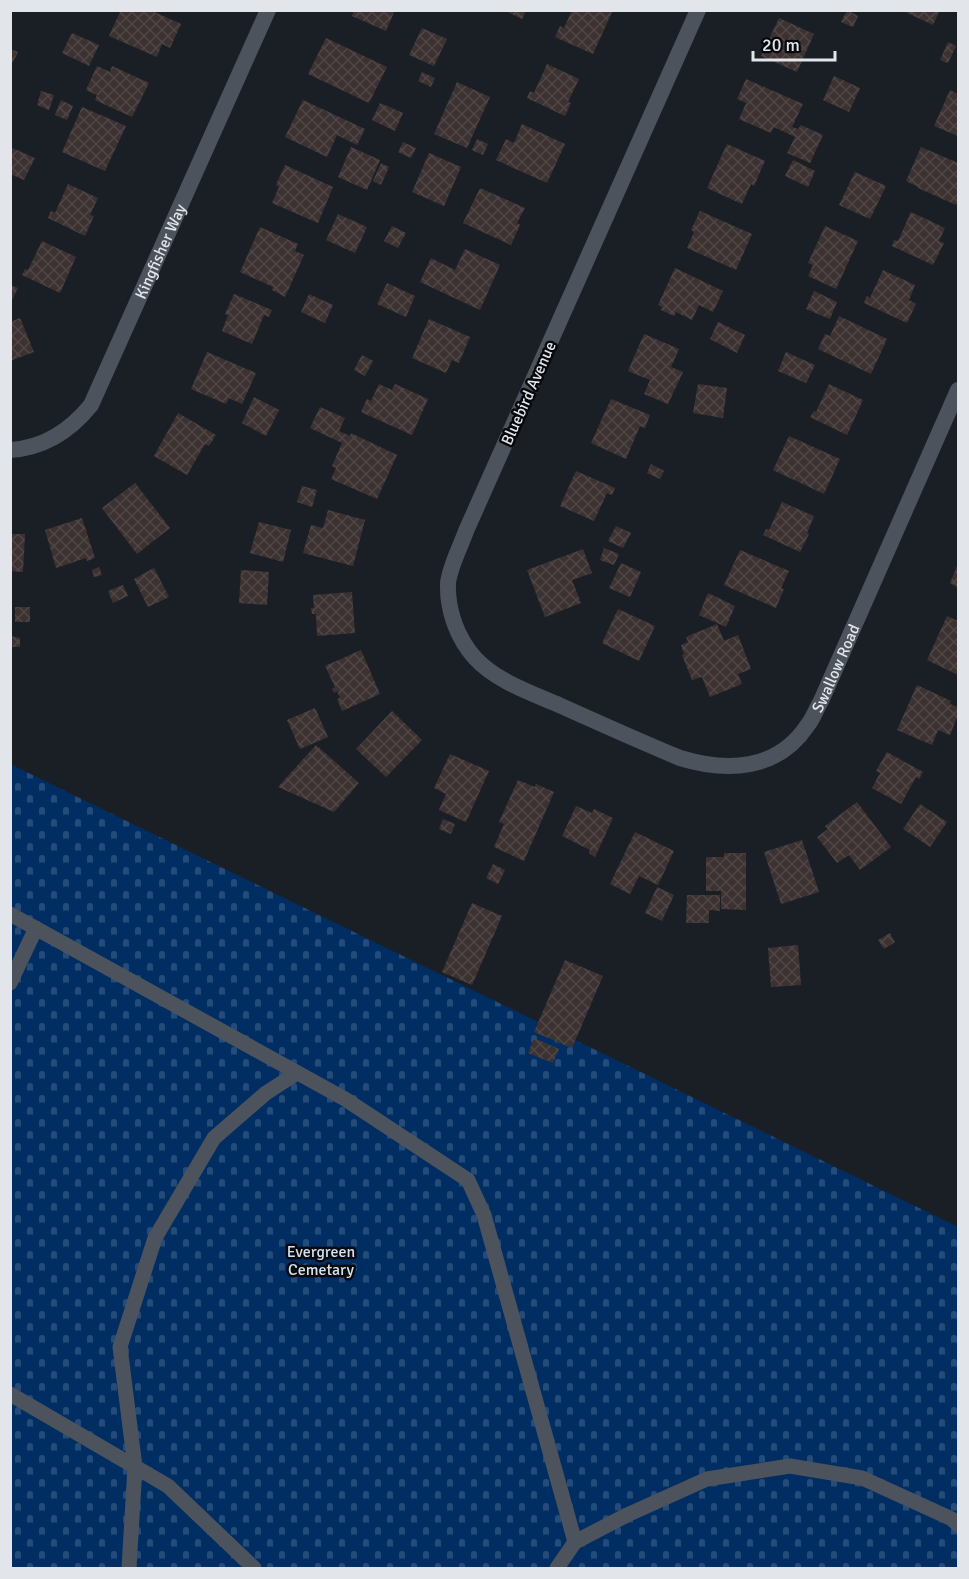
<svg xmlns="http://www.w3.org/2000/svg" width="969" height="1579" font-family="Signika,sans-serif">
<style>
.cemetery{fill:url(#cemetery-stones)}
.building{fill:url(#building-cross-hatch)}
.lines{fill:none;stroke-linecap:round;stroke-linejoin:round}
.service{stroke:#4d535c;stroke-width:15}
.minor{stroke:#4d535c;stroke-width:16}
.labels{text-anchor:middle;stroke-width:5;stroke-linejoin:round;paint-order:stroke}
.street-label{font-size:16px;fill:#e2e6ea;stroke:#07090c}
.park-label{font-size:16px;fill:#d4e2f3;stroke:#07090c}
</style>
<defs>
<pattern id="cemetery-stones" width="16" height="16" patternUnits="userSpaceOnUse" patternTransform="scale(1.5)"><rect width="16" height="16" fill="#002d62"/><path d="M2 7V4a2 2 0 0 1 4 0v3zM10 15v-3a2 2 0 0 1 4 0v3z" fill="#254b79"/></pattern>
<pattern id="building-cross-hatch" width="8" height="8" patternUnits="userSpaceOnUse" patternTransform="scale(1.5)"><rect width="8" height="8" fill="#3d3232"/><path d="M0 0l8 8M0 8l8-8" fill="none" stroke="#504646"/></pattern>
</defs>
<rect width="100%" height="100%" fill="#1a1f26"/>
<!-- cemetery -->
<path class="cemetery" d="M10 764 958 1227V1568H11Z"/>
<!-- building -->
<path class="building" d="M121 10 135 12V10H150L181 24 170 48 162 44 157 57 109 36Z
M354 10H395L386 31 352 16Z
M503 10H526L522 19Z
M572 10H613L593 54 555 37 560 26 564 28Z
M847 10 858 16 853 27 841 22Z
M901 10H940L933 25Z
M779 18 814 34 797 72 761 56Z
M422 28 447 39 434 66 409 55Z
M72 33 99 45 89 66 62 53Z
M326 38 387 67 369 103 308 74Z
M948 42 956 46 948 63 940 60Z
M10 49 18 52 13 62 10 61Z
M547 64 579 79 568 102 571 103 565 116 527 98 530 91 534 93Z
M97 66 110 72 112 66 149 83 132 117 95 100 97 95 86 90Z
M422 72 435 78 431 87 418 81Z
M834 76 860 88 849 112 823 100Z
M746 79 803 104 792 127 798 129 801 125 823 135 810 163 787 153 795 137 774 127 771 133 739 119 746 103 737 99Z
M457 82 490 97 467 148 434 134Z
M950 90 958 94V136L934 126Z
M41 91 54 95 49 110 37 105Z
M61 100 73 106 67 120 55 115Z
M303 100 365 129 357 145 337 135 327 157 285 137Z
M380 103 403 113 395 131 372 120Z
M82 107 126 126 105 171 62 152Z
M522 124 565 144 547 183 496 160 506 139 514 143Z
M477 139 488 144 483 155 472 150Z
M403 142 416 148 411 158 398 152Z
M727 144 765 161 754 186 751 184 742 204 707 188Z
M10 147 35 158 24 180 10 174Z
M351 147 380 160 367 190 338 177Z
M921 147 958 163V200L956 205 918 188V187L906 181Z
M429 153 461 167 444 206 412 192Z
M793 160 815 171 808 187 785 176Z
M381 163 389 167 381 185 373 181Z
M285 165 333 187 318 223 272 203 279 187 276 185Z
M855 172 886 186 870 219 839 205Z
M68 184 98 198 90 215 94 216 85 236 48 218 51 211 55 213Z
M480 188 525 208 517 223 520 225 511 245 463 223Z
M700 211 752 234 736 270 687 248 694 232 691 230Z
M911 212 945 228 939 241 944 243 933 265 892 246 894 240 898 241Z
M338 214 367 227 355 253 326 240Z
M392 226 406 233 398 248 384 241Z
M825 226 858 241 836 289 808 276 813 265 808 263Z
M260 227 298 244 295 251 304 255 285 297 272 290 273 287 240 272Z
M42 241 76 257 60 293 22 275 25 269 28 270Z
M465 249 500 265 480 310 420 282 431 258 455 270Z
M675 268 723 291 713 312 699 305 692 320 676 312 674 316 661 310 662 307 658 305Z
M883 270 915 285 909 300 916 304 907 323 864 303 867 296 870 298Z
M387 283 415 296 406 317 377 304Z
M10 285 18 288 10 304Z
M814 291 837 302 830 319 806 309Z
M234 294 272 310 269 317 264 315 252 344 222 331 228 315 225 314Z
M309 294 333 305 325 323 301 312Z
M839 316 887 339 871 374 818 349 825 334 830 336Z
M20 318 34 352 10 361V322Z
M429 319 470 337 459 363 452 360 446 373 412 358Z
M718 322 745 335 737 353 710 339Z
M644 334 679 349 671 367 683 372 668 404 644 394 650 380 628 371Z
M207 352 256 373 242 404 229 398 226 404 191 389Z
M786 352 815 365 806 383 778 371Z
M362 355 373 361 365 376 354 370Z
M379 384 392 390 395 384 428 399 412 435 361 412 367 399 371 401Z
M698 384 727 388 723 418 693 413Z
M829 384 863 400 847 435 810 417 814 411 816 412Z
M254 397 279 410 266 436 242 423Z
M611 399 650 415 645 428 640 426 626 459 591 443Z
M320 407 345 418 339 431 350 436 351 433 397 455 377 499 331 479 336 468 332 466 342 443 310 428Z
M178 413 216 435 209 446 205 444 187 475 154 456Z
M789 436 840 459 824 494 773 470Z
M651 464 664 471 660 479 647 473Z
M576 471 615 488 612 495 607 493 594 521 560 506Z
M135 483 170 528 137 554 102 508Z
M302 486 317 490 312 507 297 502Z
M782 502 814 516 807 533 809 534 800 552 763 535 766 529 769 530Z
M328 510 365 520 353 566 303 553 311 525 323 528Z
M82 518 95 558 87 561 86 558 56 568 45 530Z
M259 522 291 530 283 562 250 553Z
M616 526 631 533 623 548 608 541Z
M10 534H25L23 572 10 571Z
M604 548 619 554 614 565 600 560Z
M583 549 592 573 572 580 581 603 545 617 527 570Z
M740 550 789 571 781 588 784 589 776 608 724 585Z
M621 563 641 572 630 597 609 588Z
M958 564V588L950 583Z
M99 567 102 575 94 577 92 570Z
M154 568 169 597 148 607 134 579Z
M241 570 269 572 267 605 239 603Z
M123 585 128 596 113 603 108 591Z
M352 592 355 633 317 636 316 614H312L311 608H314L313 595Z
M708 593 735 606 726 627 699 615Z
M15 607H30V622H15Z
M618 609 655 626 639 661 602 643Z
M947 616 958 621V675L927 660Z
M717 624 724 641 738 635 751 669 738 674 742 684 710 697 702 677 692 680 682 655 684 654 681 645 688 642 686 637Z
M10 636 20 638V647H10Z
M361 650 380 694 342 711 337 699 340 698 337 691 334 693 332 689 335 687 325 666Z
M917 685 951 701 950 704 958 707V715L950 735 938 730 932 745 897 730Z
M315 708 328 737 300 749 287 720Z
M392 711 422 740 386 777 356 749Z
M316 745 359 783 334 812 278 787Z
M887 752 923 772 919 779 916 777 901 804 872 788 880 773 876 771Z
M450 754 489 771 466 822 439 810 446 794 434 788Z
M518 780 535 787 536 784 554 792 524 861 494 847 504 824 499 822Z
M857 802 891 847 860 870 849 855 837 863 817 837 828 829 825 826Z
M920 804 947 822 930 847 903 829Z
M576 806 592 813 594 809 613 818 595 857 589 853 590 850 562 836Z
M443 819 455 824 451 834 439 829Z
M635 832 674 851 658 885 639 876 630 894 610 884Z
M802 840 819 892 781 904 764 852Z
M724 853H746V910L721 909V891H706V857H724Z
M493 864 505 870 498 884 486 878Z
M657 887 674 895 662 921 645 913Z
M687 895H720V911L709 910V923H686Z
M472 903 502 916 472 985 442 972Z
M890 933 895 942 884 949 878 940Z
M798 945 801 985 771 987 768 948Z
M565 960 603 976 572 1048 534 1032Z
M534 1038 559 1049 553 1063 528 1053Z"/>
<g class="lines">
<!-- service -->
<path class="service" d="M10 914 345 1099 468 1180 484 1215 575 1542
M10 983 36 928
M10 1394 168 1486 254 1568
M129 1568 135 1467 120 1347 155 1238 214 1138 266 1093 297 1073
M557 1568 575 1542 627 1515 707 1479 790 1466 862 1478 952 1519 958 1525"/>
<!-- minor -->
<g class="minor">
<path id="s1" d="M698 10 466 531C460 548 450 566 448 583 447 610 457 638 475 658 496 681 531 693 559 705 599 723 639 741 680 758 726 772 777 771 807 726 813 719 816 709 821 701L958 390"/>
<path id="s2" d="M10 450C44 448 70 431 91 405L268 10"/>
</g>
</g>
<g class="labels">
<!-- street labels -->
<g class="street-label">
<text dy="6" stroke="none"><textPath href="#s2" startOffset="264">Kingfisher Way</textPath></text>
<text transform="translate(528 393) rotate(-66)" y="6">Bluebird Avenue</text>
<text dy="6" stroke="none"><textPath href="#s1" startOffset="1142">Swallow Road</textPath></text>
</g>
<!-- park labels -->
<g class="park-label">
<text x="321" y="1257">Evergreen<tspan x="321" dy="18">Cemetary</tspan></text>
</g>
</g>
<!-- border -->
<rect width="969" height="1579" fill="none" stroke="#e2e6ea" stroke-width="24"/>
<!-- scale -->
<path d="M753 51v9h82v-9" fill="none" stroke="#e2e6ea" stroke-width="3"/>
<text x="762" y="51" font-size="18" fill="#e2e6ea" stroke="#07090c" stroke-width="4.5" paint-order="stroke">20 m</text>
</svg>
